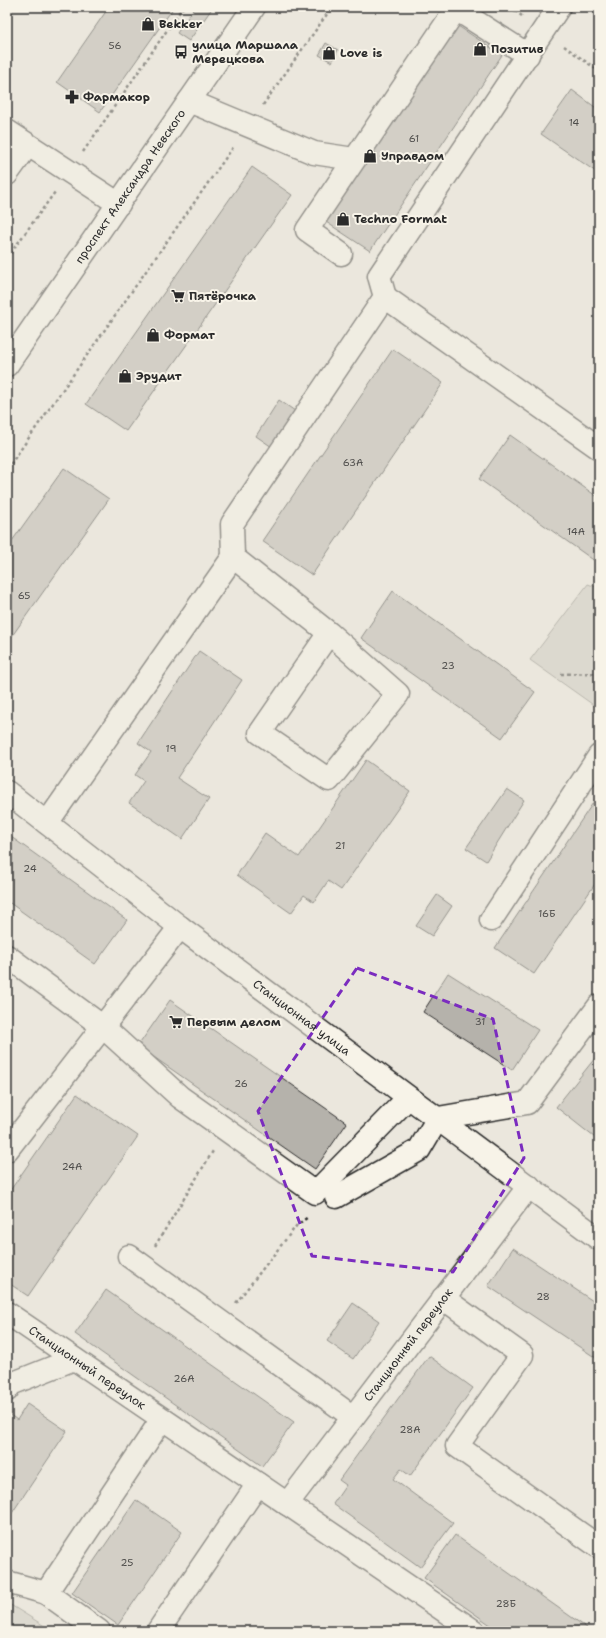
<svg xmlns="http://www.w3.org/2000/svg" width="606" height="1638" font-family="'Shantell Sans',sans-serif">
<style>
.green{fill:#cbc8bf;stroke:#7b7a75}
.building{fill:#b5b2ab;stroke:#2b2b2b}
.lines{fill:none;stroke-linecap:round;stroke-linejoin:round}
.minor-casing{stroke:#2b2b2b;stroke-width:25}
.major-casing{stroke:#2b2b2b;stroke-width:25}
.path{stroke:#2b2b2b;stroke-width:2.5;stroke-dasharray:3 3;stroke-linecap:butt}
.minor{stroke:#f7f3e8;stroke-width:22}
.major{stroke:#f7f3e8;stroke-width:22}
.marked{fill:none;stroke:#7b2cbf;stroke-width:3;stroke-dasharray:8 5;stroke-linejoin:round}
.labels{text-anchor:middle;stroke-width:4;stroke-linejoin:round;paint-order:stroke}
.number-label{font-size:10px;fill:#4e4d4b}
.poi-label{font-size:12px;font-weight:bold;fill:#2b2b2b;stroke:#f7f3e8;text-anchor:start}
.street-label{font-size:12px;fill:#2b2b2b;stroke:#f7f3e8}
</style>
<rect width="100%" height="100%" fill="#ebe7dd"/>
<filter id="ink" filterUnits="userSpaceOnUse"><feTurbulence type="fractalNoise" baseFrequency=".025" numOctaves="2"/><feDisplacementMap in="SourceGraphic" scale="8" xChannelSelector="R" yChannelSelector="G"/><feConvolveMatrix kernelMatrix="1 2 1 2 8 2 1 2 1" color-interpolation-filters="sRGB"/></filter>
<g filter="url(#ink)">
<!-- green -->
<path class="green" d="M588 584 599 588V709L530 660Z
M9 1604 51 1630V1631H7V1606Z"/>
<!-- building -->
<path class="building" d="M109 7H174L100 112 57 82Z
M195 7H213L189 41 177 33Z
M458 26 502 55 370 251 326 222Z
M326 43 338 50 332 62 319 55Z
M572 90 599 110V174L541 134Z
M252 167 292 195 126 431 86 404Z
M393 349 443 383 312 575 262 541Z
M279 400 295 411 272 447 256 436Z
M510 435 599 498V564L479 479Z
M64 468 109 499 7 643V548Z
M393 591 535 692 502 738 361 638Z
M199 651 242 680 177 778 209 799 182 839 129 803 144 781 135 775 151 752 138 743Z
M366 760 410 791 341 890 328 881 314 902 304 895 291 913 237 875 265 833 299 857Z
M507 789 524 800 486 861 466 848Z
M599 794V878L534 974 495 948Z
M7 834 127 920 95 964 7 901Z
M437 895 452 906 432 936 416 926Z
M448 973 538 1030 512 1070 423 1012Z
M170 1000 347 1123 315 1169 138 1046Z
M599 1053V1141L556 1107Z
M77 1094 138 1136 28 1296 7 1282V1195Z
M513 1248 599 1305V1360L488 1286Z
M106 1290 294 1422 262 1466 75 1334Z
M353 1303 379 1321 353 1359 327 1341Z
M429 1356 473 1388 410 1476 401 1469 393 1479 453 1523 420 1567 333 1504 346 1485 339 1480Z
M27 1404 67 1431 8 1519 7 1417 9 1414 17 1420Z
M136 1500 182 1532 118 1625 72 1593Z
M455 1535 587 1628 585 1631H499L424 1578Z"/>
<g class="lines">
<!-- minor casing -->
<g class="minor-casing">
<g id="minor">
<path d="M189 101 314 153 354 159"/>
<path d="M7 131 119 204"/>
<path d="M7 174 28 145"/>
<path d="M341 254 307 230 456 9 528 55"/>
<path d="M385 297 599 448"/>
<path d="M233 557 329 633 398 694 329 780 260 733 329 633"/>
<path id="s1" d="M7 792 180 927 599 1239"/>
<path d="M47 823 233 557 232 524 385 297 379 276 559 7"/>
<path d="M491 920 599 756"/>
<path d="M7 956 102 1026 180 1097 315 1193 408 1098"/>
<path d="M7 1150 180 927"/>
<path d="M336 1197 419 1150 438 1118 527 1103 599 1006"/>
<path d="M129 1256 353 1417"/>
<path d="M443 1298 522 1355 457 1446 599 1547"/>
<path id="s2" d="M7 1313 474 1631"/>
<path d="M7 1390 11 1384 74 1359"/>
<path id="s3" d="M287 1504 529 1186"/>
<path d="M7 1582 46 1593 162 1419"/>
<path d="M46 1593 99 1631"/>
<path d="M158 1631 258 1484"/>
</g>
</g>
<!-- major casing -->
<g class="major-casing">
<g id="major">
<path id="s4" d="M7 365 254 7"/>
</g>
</g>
<!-- path -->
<path class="path" d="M510 7 522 16
M564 46 599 71
M263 105 332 7
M83 152 183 7
M7 258 55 192
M7 469 234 146
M561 674 599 673
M155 1246 213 1151
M236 1303 297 1225 308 1217"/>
<!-- minor -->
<use href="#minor" class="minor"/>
<!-- major -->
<use href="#major" class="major"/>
</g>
</g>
<!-- marked area -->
<path d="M0 0H606V1638H0ZM357 968 493 1019 524 1158 453 1272 312 1256 258 1111Z" fill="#ebe7dd" fill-opacity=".55" fill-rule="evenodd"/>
<path class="marked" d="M357 968 493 1019 524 1158 453 1272 312 1256 258 1111Z"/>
<!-- icons -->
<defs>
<g id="shop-bare" transform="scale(1.08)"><path d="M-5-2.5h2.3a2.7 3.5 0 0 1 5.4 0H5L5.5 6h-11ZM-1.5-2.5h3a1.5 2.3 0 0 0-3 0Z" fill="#2b2b2b" stroke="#f7f3e8" stroke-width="2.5" paint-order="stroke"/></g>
<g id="bus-bare" transform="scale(1.08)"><path d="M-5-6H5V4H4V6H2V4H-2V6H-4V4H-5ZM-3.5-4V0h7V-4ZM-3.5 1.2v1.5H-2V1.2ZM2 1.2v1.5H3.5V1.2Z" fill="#2b2b2b" stroke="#f7f3e8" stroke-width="2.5" paint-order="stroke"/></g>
<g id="pharmacy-bare" transform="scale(1.08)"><path d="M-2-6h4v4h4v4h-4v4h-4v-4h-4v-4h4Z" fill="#2b2b2b" stroke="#f7f3e8" stroke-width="2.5" paint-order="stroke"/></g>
<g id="supermarket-bare" transform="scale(1.08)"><path d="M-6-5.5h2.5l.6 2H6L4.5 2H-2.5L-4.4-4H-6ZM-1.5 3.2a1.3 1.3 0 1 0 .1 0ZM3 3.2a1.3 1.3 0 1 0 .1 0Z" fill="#2b2b2b" stroke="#f7f3e8" stroke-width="2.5" paint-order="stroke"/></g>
</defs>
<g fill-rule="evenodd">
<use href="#shop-bare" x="148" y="24"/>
<use href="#shop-bare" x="480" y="49"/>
<use href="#bus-bare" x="181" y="52"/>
<use href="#shop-bare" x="329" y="53"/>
<use href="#pharmacy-bare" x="72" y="97"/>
<use href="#shop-bare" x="370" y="156"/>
<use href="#shop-bare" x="343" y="219"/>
<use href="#supermarket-bare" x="178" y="296"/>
<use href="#shop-bare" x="153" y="335"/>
<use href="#shop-bare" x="125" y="376"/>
<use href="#supermarket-bare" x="176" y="1022"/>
</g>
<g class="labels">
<!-- number labels -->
<g class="number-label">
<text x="115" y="49">56</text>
<text x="574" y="126">14</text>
<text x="414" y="142">61</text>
<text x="353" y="466">63А</text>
<text x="576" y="535">14А</text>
<text x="24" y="599">65</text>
<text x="448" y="669">23</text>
<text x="171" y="752">19</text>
<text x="340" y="849">21</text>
<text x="30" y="872">24</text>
<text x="547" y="917">16Б</text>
<text x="480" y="1025">31</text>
<text x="241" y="1087">26</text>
<text x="72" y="1170">24А</text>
<text x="543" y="1300">28</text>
<text x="184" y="1382">26А</text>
<text x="410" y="1433">28А</text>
<text x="127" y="1566">25</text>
<text x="506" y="1607">28Б</text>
</g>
<!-- poi labels -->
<g class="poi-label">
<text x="159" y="28">Bekker</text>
<text x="192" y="49">улица Маршала<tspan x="192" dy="14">Мерецкова</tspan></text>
<text x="491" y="53">Позитив</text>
<text x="340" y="57">Love is</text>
<text x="83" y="101">Фармакор</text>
<text x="381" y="160">Управдом</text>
<text x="354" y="223">Techno Format</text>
<text x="189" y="300">Пятёрочка</text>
<text x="164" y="339">Формат</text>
<text x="136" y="380">Эрудит</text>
<text x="187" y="1026">Первым делом</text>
</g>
<!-- street labels -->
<g class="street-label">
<text dy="4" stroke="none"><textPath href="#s4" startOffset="217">проспект Александра Невского</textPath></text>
<text dy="4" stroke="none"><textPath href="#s1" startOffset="371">Станционная улица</textPath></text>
<text dy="4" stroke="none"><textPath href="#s3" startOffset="200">Станционный переулок</textPath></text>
<text dy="4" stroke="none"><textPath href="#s2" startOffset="97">Станционный переулок</textPath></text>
</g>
</g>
<!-- margin -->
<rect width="606" height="1638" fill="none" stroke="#f7f3e8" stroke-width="24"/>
<rect x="12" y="12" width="582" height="1614" fill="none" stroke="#2b2b2b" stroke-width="1.5" filter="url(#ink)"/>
</svg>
